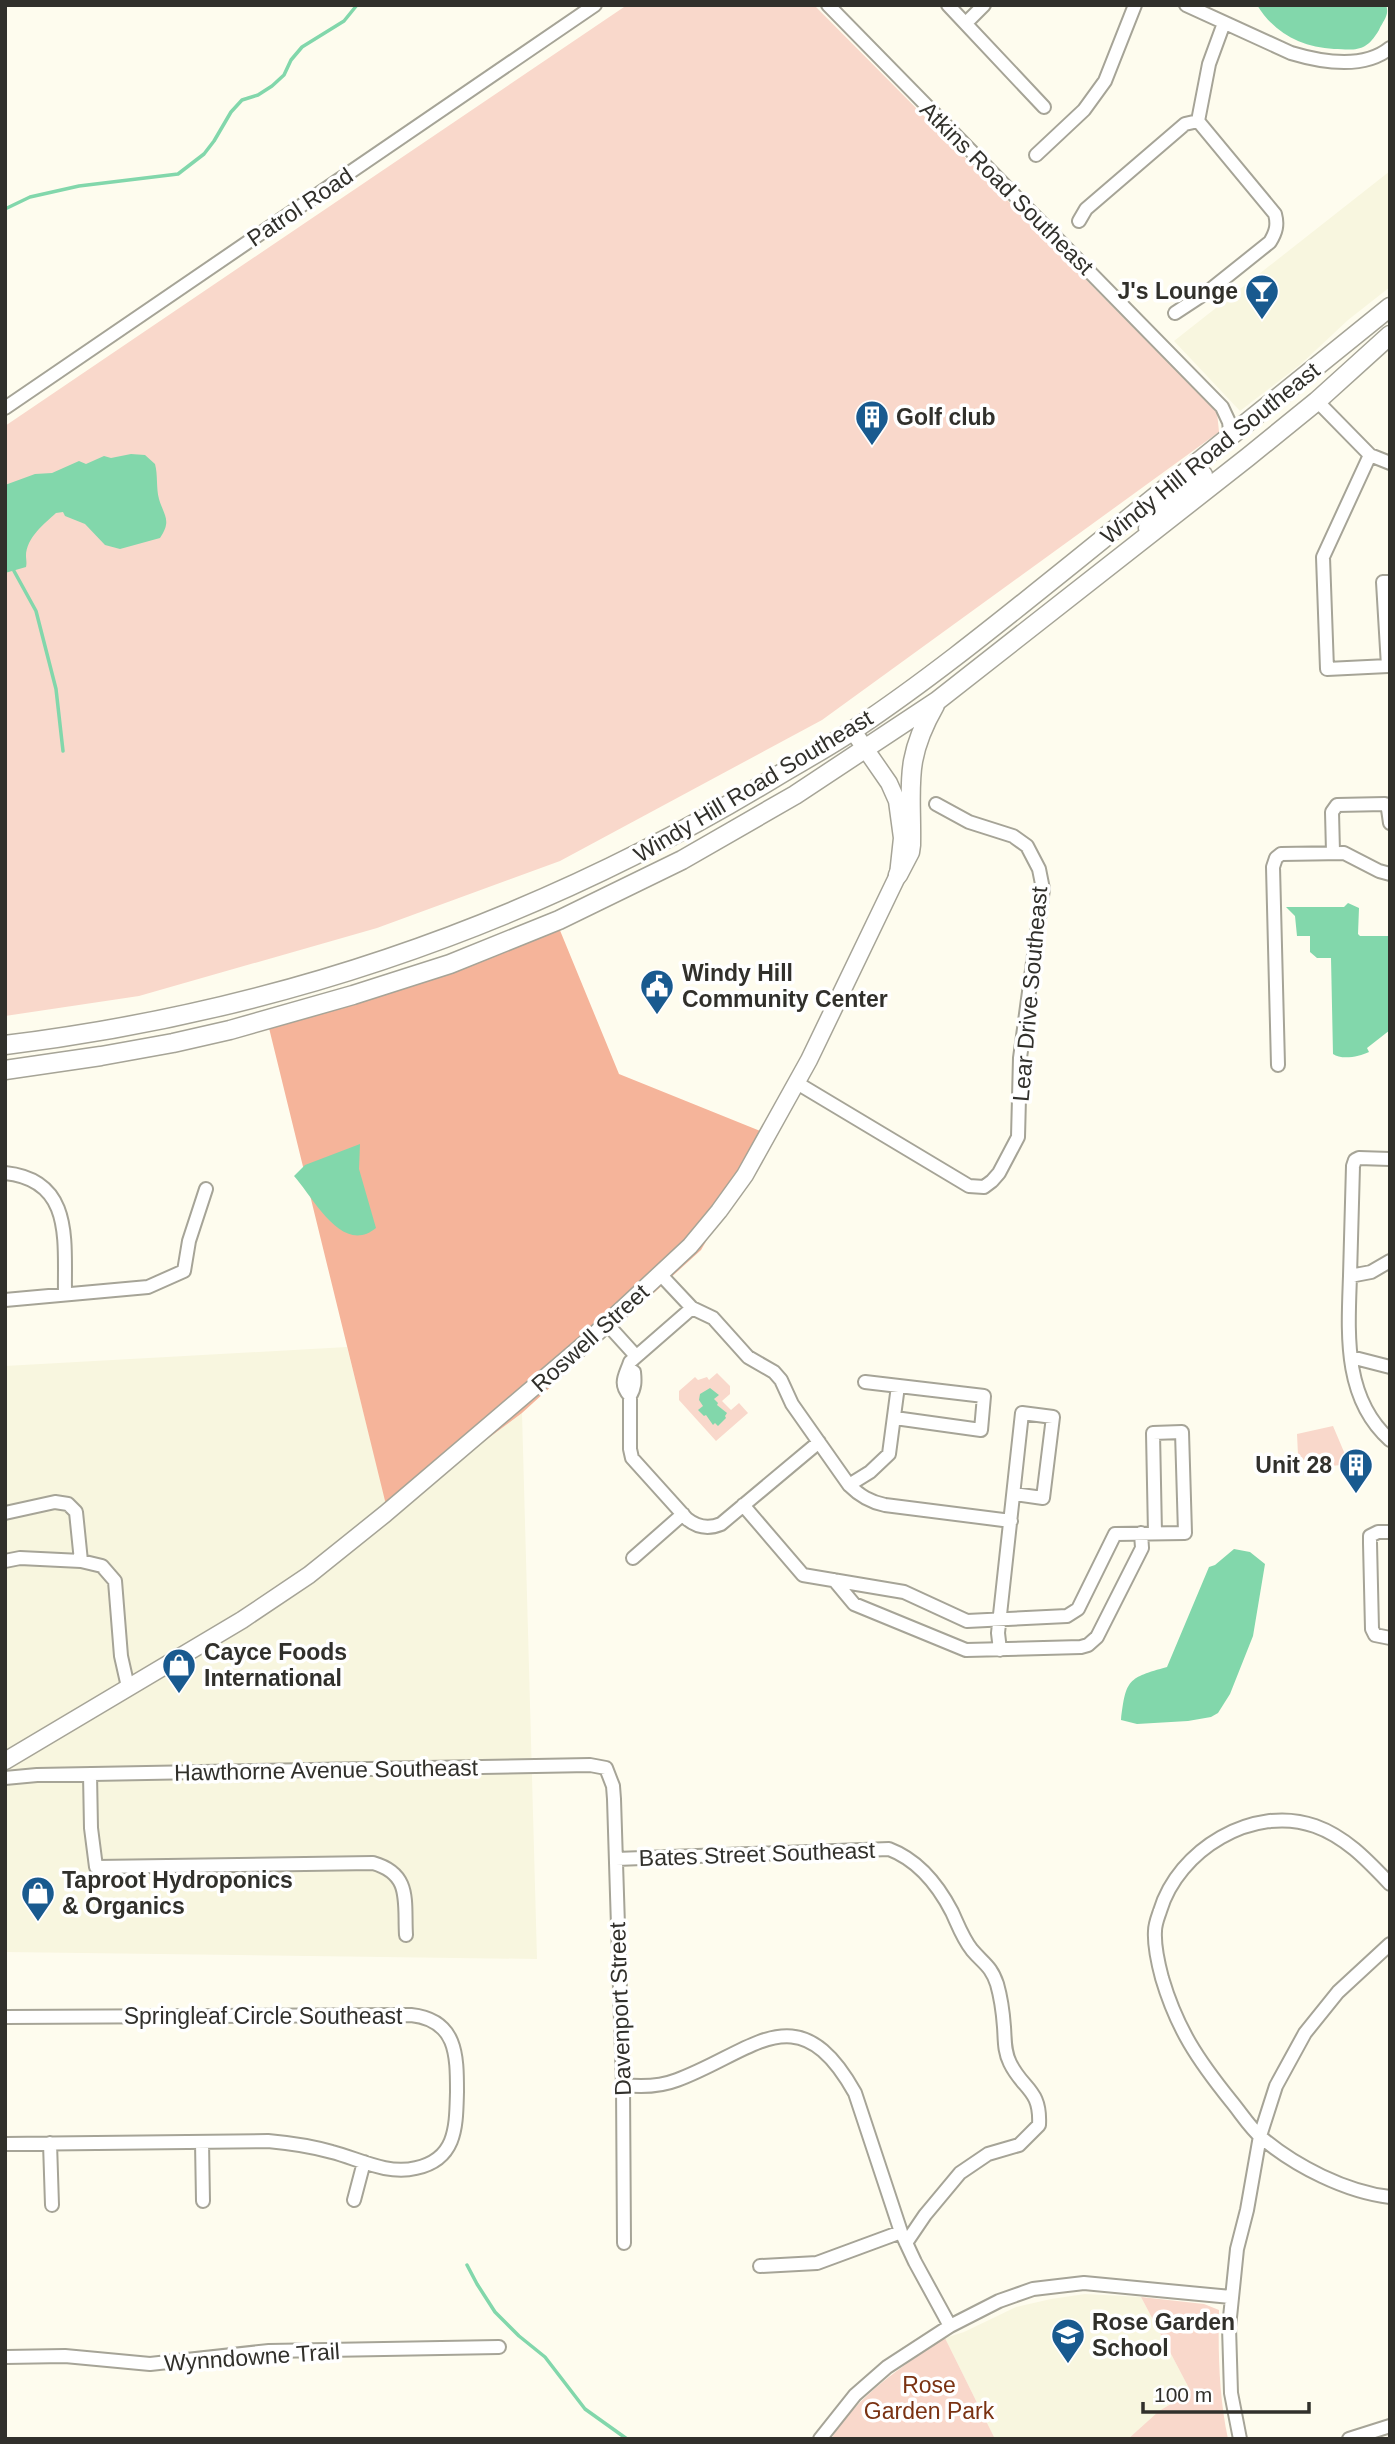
<svg xmlns="http://www.w3.org/2000/svg" width="1395" height="2444" font-family="Helvetica,sans-serif">
<style>
.built{fill:#f8f6df}
.green{fill:#f9d8cb}
.forest{fill:#f5b49a}
.water{fill:#82d7ab}
.lines{fill:none;stroke-linecap:round;stroke-linejoin:round}
.stream{stroke:#82d7ab;stroke-width:3.5}
.minor-casing{stroke:#a6a497;stroke-width:16}
.tertiary-casing{stroke:#a6a497;stroke-width:19}
.secondary-casing{stroke:#a6a497;stroke-width:21}
.minor{stroke:#fff;stroke-width:12}
.tertiary{stroke:#fff;stroke-width:16}
.secondary{stroke:#fff;stroke-width:18}
.labels{text-anchor:middle;stroke-width:7;stroke-linejoin:round;paint-order:stroke}
.street-label{font-size:23px;fill:#31302b;stroke:#fff}
.poi-label{font-size:23px;font-weight:bold;fill:#31302b;stroke:#fff;text-anchor:start}
.park-label{font-size:23px;fill:#7a3212;stroke:#fff}
</style>
<rect width="100%" height="100%" fill="#fefcee"/>
<!-- built -->
<path class="built" d="M1390 171V287L1348 320 1301 364 1240 411 1174 341Z
M347 1347 389 1513 522 1413 537 1959 5 1952V1366Z
M1085 2294 1141 2297 1191 2392 1159 2411 1128 2439H995L945 2338 964 2332 1016 2307 1051 2299Z"/>
<!-- green -->
<path class="green" d="M627 5H814L1217 412 1219 432 822 720 560 861 377 928 139 996 5 1016V426Z
M717 1373 730 1386V1394L722 1401 731 1410 739 1403 748 1413 716 1441 679 1400V1391L695 1377 698 1380 707 1377 709 1380Z
M1333 1426 1347 1459 1353 1457 1355 1461 1350 1464 1314 1468 1298 1455 1297 1434Z
M1141 2297 1204 2304 1219 2310C1218 2354 1219 2396 1228 2439H1128L1159 2411 1191 2392Z
M945 2338 995 2439H831C859 2394 902 2366 945 2338Z"/>
<!-- forest -->
<path class="forest" d="M559 928 619 1074 768 1134 701 1250 522 1413 388 1513 269 1028Z"/>
<!-- water -->
<path class="water" d="M1257 5H1386C1390 15 1383 21 1379 30 1366 52 1357 50 1334 49 1301 47 1275 34 1257 5Z
M131 454 145 455 155 464C158 475 156 488 159 499 164 516 172 520 160 538L120 549 105 545 85 524 65 516 63 512 56 513C45 523 26 538 26 556 26 559 27 563 26 567L5 573V485L35 474 52 473 79 461 86 464 104 456 111 458Z
M1348 903 1359 908 1358 934 1360 936H1390V1030L1367 1048 1369 1052C1359 1057 1341 1060 1333 1054L1331 958H1317L1310 952V936H1297L1295 916 1286 907H1344Z
M360 1144 359 1169 376 1228C342 1256 313 1197 294 1176L305 1165Z
M710 1388 719 1395 714 1399 718 1403 717 1405 727 1413 725 1416 726 1418 718 1426 715 1423 713 1425 706 1415 704 1416 698 1410 703 1406 699 1400 700 1394Z
M1234 1549 1250 1552 1265 1564 1253 1636 1230 1694 1218 1713 1211 1717 1188 1721 1137 1724 1121 1720C1126 1679 1128 1678 1167 1667L1209 1567 1215 1565Z"/>
<g class="lines">
<!-- stream -->
<path class="stream" d="M5 209 30 197 79 186 178 174 204 154 214 141 231 112 242 100 258 95 272 86 284 75 291 60 302 47 344 21 357 5
M14 571 36 611 56 689 63 751
M467 2265 477 2284 495 2312 519 2336 545 2357 585 2409 627 2439"/>
<!-- minor casing -->
<g class="minor-casing">
<path id="minor" d="M828 5 1222 407 1229 422 1231 438
M948 5 1044 107
M1186 5 1291 53C1321 62 1363 70 1390 48
M966 23 984 5
M1036 155 1084 110 1105 81 1135 5
M1079 221 1086 209 1185 124 1198 121 1209 64 1224 23
M1175 313 1210 290 1270 242C1276 232 1278 225 1275 214L1198 121
M1317 401 1370 455 1390 463
M5 408 595 5
M1370 455 1323 557 1327 669 1388 666 1383 582H1390
M1333 852 1332 812 1337 805 1385 804 1388 809 1390 823
M1278 1065 1273 867 1276 858 1281 854 1344 853 1379 871 1390 874
M797 1083 969 1186 984 1187 992 1181 999 1173 1018 1137 1020 1058 1043 889 1039 869 1027 846 1013 836 969 822 936 804
M1390 1159 1359 1158 1355 1160 1353 1166 1350 1276 1371 1272 1390 1261
M5 1173C74 1180 64 1242 65 1294
M660 1274 692 1308 713 1318 748 1357 774 1372 781 1380 792 1404 849 1485C860 1496 870 1502 885 1505L1011 1521
M1350 1276C1348 1334 1343 1398 1390 1440
M5 1300 148 1287 184 1271 189 1241 206 1189
M607 1324 636 1356
M1351 1357 1390 1367
M628 1368 634 1372C635 1381 635 1388 630 1396V1449L632 1458 687 1519C697 1527 709 1529 721 1524L819 1442
M865 1382 984 1396 981 1430 895 1418
M630 1396C618 1383 626 1375 630 1362L692 1308
M849 1485 870 1472 889 1454 898 1386
M743 1505 803 1575 904 1592 967 1621 1067 1616 1078 1609 1115 1534 1185 1533 1182 1432 1153 1433 1155 1533
M5 1513 55 1502 68 1504 76 1512 81 1561
M1390 1532H1378L1370 1536V1543L1372 1629 1375 1635 1390 1638
M633 1558 683 1514
M5 1561 20 1558 81 1561 102 1566 115 1581 121 1656 128 1687
M834 1580 854 1604 966 1650 1081 1647 1088 1645 1097 1637 1142 1548 1141 1533
M1000 1650 998 1633 1022 1413 1053 1417 1043 1498 1014 1494
M90 1774 91 1828 96 1867 373 1863C412 1874 404 1902 406 1935
M5 1778 37 1775 590 1765 606 1768 613 1786 614 1799 623 2085 624 2243
M616 1859 889 1849C918 1860 938 1885 952 1912 958 1925 963 1939 972 1950 984 1964 991 1966 997 1984 1001 1998 1003 2013 1004 2027 1005 2040 1004 2051 1010 2063 1023 2090 1041 2089 1039 2125L1019 2145 988 2154 960 2173 925 2215 906 2243
M1390 1884C1368 1861 1346 1837 1315 1826 1253 1804 1178 1850 1160 1911 1158 1917 1155 1924 1155 1931 1154 1946 1158 1963 1162 1978 1177 2029 1198 2060 1231 2101 1241 2113 1250 2128 1262 2138 1295 2166 1346 2192 1390 2197
M5 2017 411 2015C457 2020 457 2055 457 2092 456 2126 457 2159 416 2168 387 2175 359 2159 332 2152 311 2146 290 2143 268 2141L5 2144
M623 2085C641 2087 659 2087 677 2080 753 2052 798 1991 855 2093L901 2232 915 2262 950 2326
M202 2142 203 2201
M50 2143 52 2205
M354 2200 364 2162
M760 2266 817 2263 901 2232
M5 2357 65 2356 150 2364 269 2351 499 2347
M820 2439 855 2395 887 2367 950 2326 999 2301 1033 2289 1084 2283 1231 2297
M1240 2439 1231 2393 1229 2327 1237 2249 1247 2210 1260 2136 1276 2086 1305 2033 1338 1992 1390 1944
M1349 2439 1390 2426"/>
</g>
<!-- tertiary casing -->
<g class="tertiary-casing">
<path id="tertiary" d="M5 1761 242 1620 309 1575 385 1514 588 1341 690 1246 719 1211 745 1175 809 1060 898 875 902 838 897 801 889 783 853 731"/>
</g>
<!-- secondary casing -->
<g class="secondary-casing">
<path id="secondary" d="M1148 528 1163 508 1203 475
M898 875 910 852 911 845C912 785 903 761 935 705
M5 1045C283 1011 540 921 779 775 804 760 830 746 855 729 930 679 1001 621 1072 564 1178 479 1284 393 1390 307
M5 1070 101 1056 173 1043 230 1030 353 995 450 964 559 920 682 860 795 795 937 701 1248 457 1317 401 1390 335"/>
</g>
<!-- minor -->
<use href="#minor" class="minor"/>
<!-- tertiary -->
<use href="#tertiary" class="tertiary"/>
<!-- secondary -->
<use href="#secondary" class="secondary"/>
</g>
<!-- icons -->
<defs>
<g id="bar-pin" transform="scale(1.75)"><path d="M0 17L-7.5 6A9.5 9.5 0 1 1 7.5 6Z" fill="#195a8f" stroke="#fff"/><path d="M-6-5H6L.8 .8V4.5H3.5V6h-7V4.5H-.8V.8Z" fill="#fff"/></g>
<g id="building-pin" transform="scale(1.75)"><path d="M0 17L-7.5 6A9.5 9.5 0 1 1 7.5 6Z" fill="#195a8f" stroke="#fff"/><path d="M-4-6H4V6H1V3H-1V6H-4ZM-2.5-4.3h1.7v1.8h-1.7ZM.8-4.3h1.7v1.8H.8ZM-2.5-1h1.7V.8h-1.7ZM.8-1h1.7V.8H.8Z" fill="#fff"/></g>
<g id="civic-pin" transform="scale(1.75)"><path d="M0 17L-7.5 6A9.5 9.5 0 1 1 7.5 6Z" fill="#195a8f" stroke="#fff"/><path d="M-.6-6.5H3V-4.5H.6V-3L4-1V1h2V6H-6V1h2V-1L-.6-3ZM-1.2 2.5V6h2.4V2.5Z" fill="#fff"/></g>
<g id="shop-pin" transform="scale(1.75)"><path d="M0 17L-7.5 6A9.5 9.5 0 1 1 7.5 6Z" fill="#195a8f" stroke="#fff"/><path d="M-5-2.5h2.3a2.7 3.5 0 0 1 5.4 0H5L5.5 6h-11ZM-1.5-2.5h3a1.5 2.3 0 0 0-3 0Z" fill="#fff"/></g>
<g id="school-pin" transform="scale(1.75)"><path d="M0 17L-7.5 6A9.5 9.5 0 1 1 7.5 6Z" fill="#195a8f" stroke="#fff"/><path d="M0-5L7-2L0 1L-7-2ZM-4 1L0 2.5L4 1V4Q0 6-4 4Z" fill="#fff"/></g>
</defs>
<g fill-rule="evenodd">
<use href="#bar-pin" x="1262" y="291"/>
<use href="#building-pin" x="872" y="417"/>
<use href="#civic-pin" x="657" y="986"/>
<use href="#building-pin" x="1356" y="1465"/>
<use href="#shop-pin" x="179" y="1665"/>
<use href="#shop-pin" x="38" y="1893"/>
<use href="#school-pin" x="1068" y="2335"/>
</g>
<g class="labels">
<!-- street labels -->
<g class="street-label">
<text transform="translate(1007 188) rotate(45)" y="8">Atkins Road Southeast</text>
<text transform="translate(300 207) rotate(-34)" y="8">Patrol Road</text>
<text transform="translate(1210 453) rotate(-39)" y="8">Windy Hill Road Southeast</text>
<text transform="translate(753 786) rotate(-31)" y="8">Windy Hill Road Southeast</text>
<text transform="translate(1030 994) rotate(-85)" y="8">Lear Drive Southeast</text>
<text transform="translate(590 1338) rotate(-42)" y="8">Roswell Street</text>
<text transform="translate(326 1770) rotate(-1)" y="8">Hawthorne Avenue Southeast</text>
<text transform="translate(757 1854) rotate(-2)" y="8">Bates Street Southeast</text>
<text transform="translate(620 2009) rotate(-92)" y="8">Davenport Street</text>
<text x="263" y="2024">Springleaf Circle Southeast</text>
<text transform="translate(252 2357) rotate(-4)" y="8">Wynndowne Trail</text>
</g>
<!-- poi labels -->
<g class="poi-label">
<text x="1238" y="299" text-anchor="end">J's Lounge</text>
<text x="896" y="425">Golf club</text>
<text x="682" y="981">Windy Hill<tspan x="682" dy="26">Community Center</tspan></text>
<text x="1332" y="1473" text-anchor="end">Unit 28</text>
<text x="204" y="1660">Cayce Foods<tspan x="204" dy="26">International</tspan></text>
<text x="62" y="1888">Taproot Hydroponics<tspan x="62" dy="26">&amp; Organics</tspan></text>
<text x="1092" y="2330">Rose Garden<tspan x="1092" dy="26">School</tspan></text>
</g>
<!-- park labels -->
<g class="park-label">
<text x="929" y="2393">Rose<tspan x="929" dy="26">Garden Park</tspan></text>
</g>
</g>
<!-- border -->
<rect width="1395" height="2444" fill="none" stroke="#31302b" stroke-width="14"/>
<!-- scale -->
<path d="M1143 2402v10h166v-10" fill="none" stroke="#31302b" stroke-width="3.5"/>
<text x="1154" y="2402" font-size="21" fill="#31302b" stroke="#ffffff" stroke-width="5" paint-order="stroke">100 m</text>
</svg>
